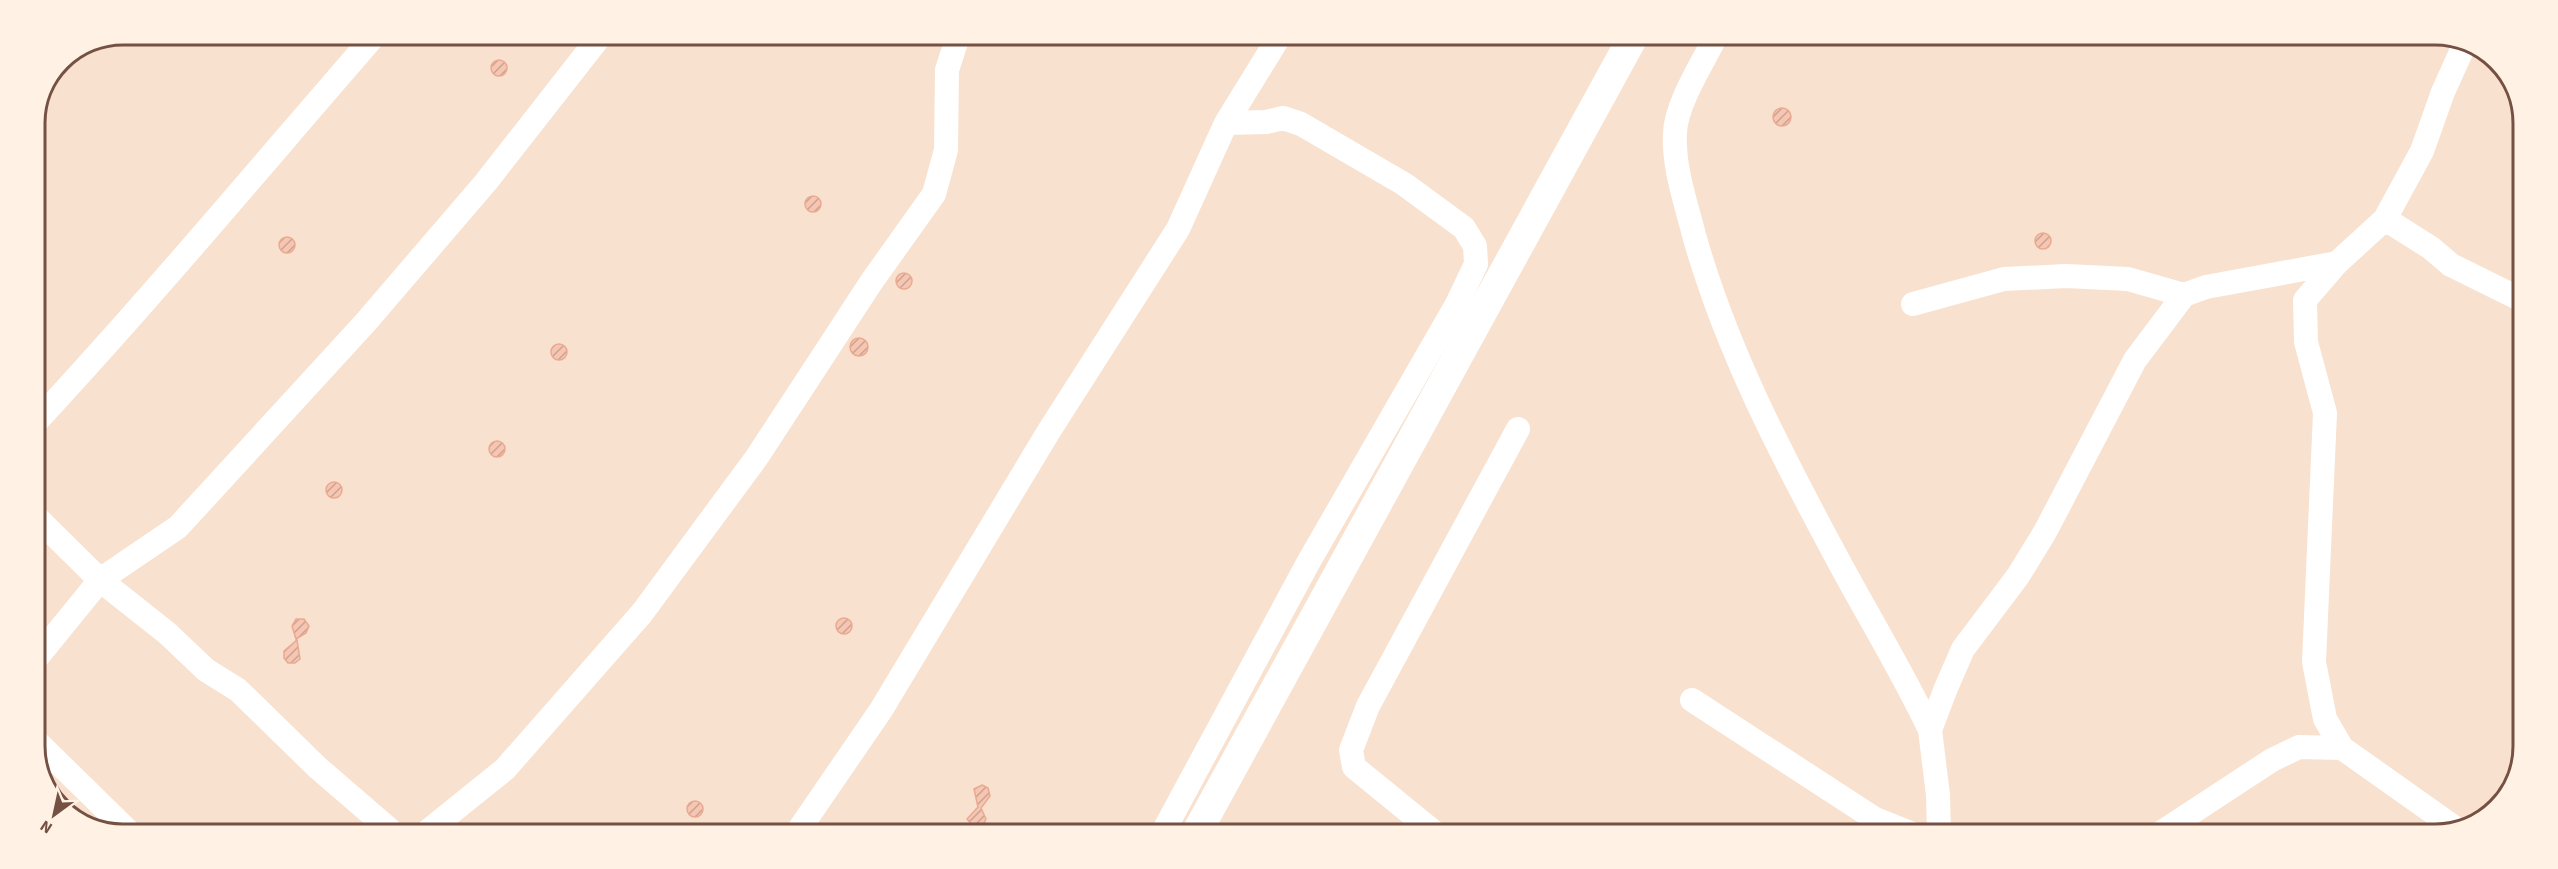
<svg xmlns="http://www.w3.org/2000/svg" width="2558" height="869" font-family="'Source Sans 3',sans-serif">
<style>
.residential{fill:#f8e1ce}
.building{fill:url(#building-hatch);stroke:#eaaa91;stroke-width:1.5}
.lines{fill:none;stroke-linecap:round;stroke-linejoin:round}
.minor{stroke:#fff;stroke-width:24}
.tertiary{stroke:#fff;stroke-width:30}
.rim{fill:none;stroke:#755144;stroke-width:3}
</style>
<defs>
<pattern id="building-hatch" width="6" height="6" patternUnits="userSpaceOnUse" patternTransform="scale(1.5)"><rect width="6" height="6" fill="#f6c6b2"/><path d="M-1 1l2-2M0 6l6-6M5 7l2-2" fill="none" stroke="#cca392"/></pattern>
</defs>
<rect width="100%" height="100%" fill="#feeedd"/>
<!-- residential -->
<path class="residential" d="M123 35 2463 39 2505 69 2523 117 2519 774 2489 816 2435 834 95 830 53 800 35 752V117L61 60Z"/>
<!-- building -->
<path class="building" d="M491 68a8 8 0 1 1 16 0a8 8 0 1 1-16 0Z
M1773 117a9 9 0 1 1 18 0a9 9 0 1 1-18 0Z
M805 204a8 8 0 1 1 16 0a8 8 0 1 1-16 0Z
M2035 241a8 8 0 1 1 16 0a8 8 0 1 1-16 0Z
M279 245a8 8 0 1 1 16 0a8 8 0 1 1-16 0Z
M896 281a8 8 0 1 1 16 0a8 8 0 1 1-16 0Z
M850 347a9 9 0 1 1 18 0a9 9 0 1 1-18 0Z
M551 352a8 8 0 1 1 16 0a8 8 0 1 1-16 0Z
M489 449a8 8 0 1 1 16 0a8 8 0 1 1-16 0Z
M326 490a8 8 0 1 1 16 0a8 8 0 1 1-16 0Z
M836 626a8 8 0 1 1 16 0a8 8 0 1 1-16 0Z
M296 619H304L309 626 306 633 296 639 292 626Z
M297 640 300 659 295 663H288L284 658V651Z
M982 785 988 788 990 796 981 808 986 819 984 823 974 827 967 819 978 807 974 789Z
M687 809a8 8 0 1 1 16 0a8 8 0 1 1-16 0Z"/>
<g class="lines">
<!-- minor -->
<path class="minor" d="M1715 38C1702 64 1676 104 1675 133 1673 167 1686 203 1694 235 1726 349 1781 454 1837 558 1868 616 1902 671 1930 730
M1226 123 1279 37
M2385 219 2431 248 2451 265 2522 300
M2337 263 2305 300 2306 342 2325 413 2314 662 2325 719 2342 748
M1913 304 2004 279 2066 276 2128 279 2184 295
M35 423C152 297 262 165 375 35
M35 516 100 580 167 633 206 670 238 690 318 768 390 830
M35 660 100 580 178 527 365 323 486 182 601 35
M1692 700 1875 819 1910 833
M35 740 127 830
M428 831 505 769 642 613 757 457 872 281 934 194 946 150 947 70 958 36
M798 831 881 710 1049 431 1178 229 1226 123 1266 122 1283 118 1301 124 1404 184 1464 228 1475 246 1476 264 1457 304 1308 563 1163 832
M1435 833 1354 767 1351 750 1368 706 1518 429
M1939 834 1938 795 1930 730 1946 688 1963 649 2018 576 2045 532 2135 360 2184 295 2206 287 2337 263 2385 219 2422 151 2443 92 2466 41
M2159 834 2272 760 2299 747 2342 748 2455 828"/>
<!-- tertiary -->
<path class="tertiary" d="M1197 832 1633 37"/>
</g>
<!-- crop -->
<path d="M0 0H2558V869H0ZM123 45H2435A78 78 0 0 1 2513 123V746A78 78 0 0 1 2435 824H123A78 78 0 0 1 45 746V123A78 78 0 0 1 123 45Z" fill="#fff2e5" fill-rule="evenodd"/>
<path class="rim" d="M123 45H2435A78 78 0 0 1 2513 123V746A78 78 0 0 1 2435 824H123A78 78 0 0 1 45 746V123A78 78 0 0 1 123 45Z"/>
<!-- north arrow -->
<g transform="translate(54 815) rotate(213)" stroke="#fff2e5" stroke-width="4.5" paint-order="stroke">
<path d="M0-4.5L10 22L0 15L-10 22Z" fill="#755144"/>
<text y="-9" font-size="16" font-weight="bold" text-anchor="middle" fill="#755144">N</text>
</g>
</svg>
